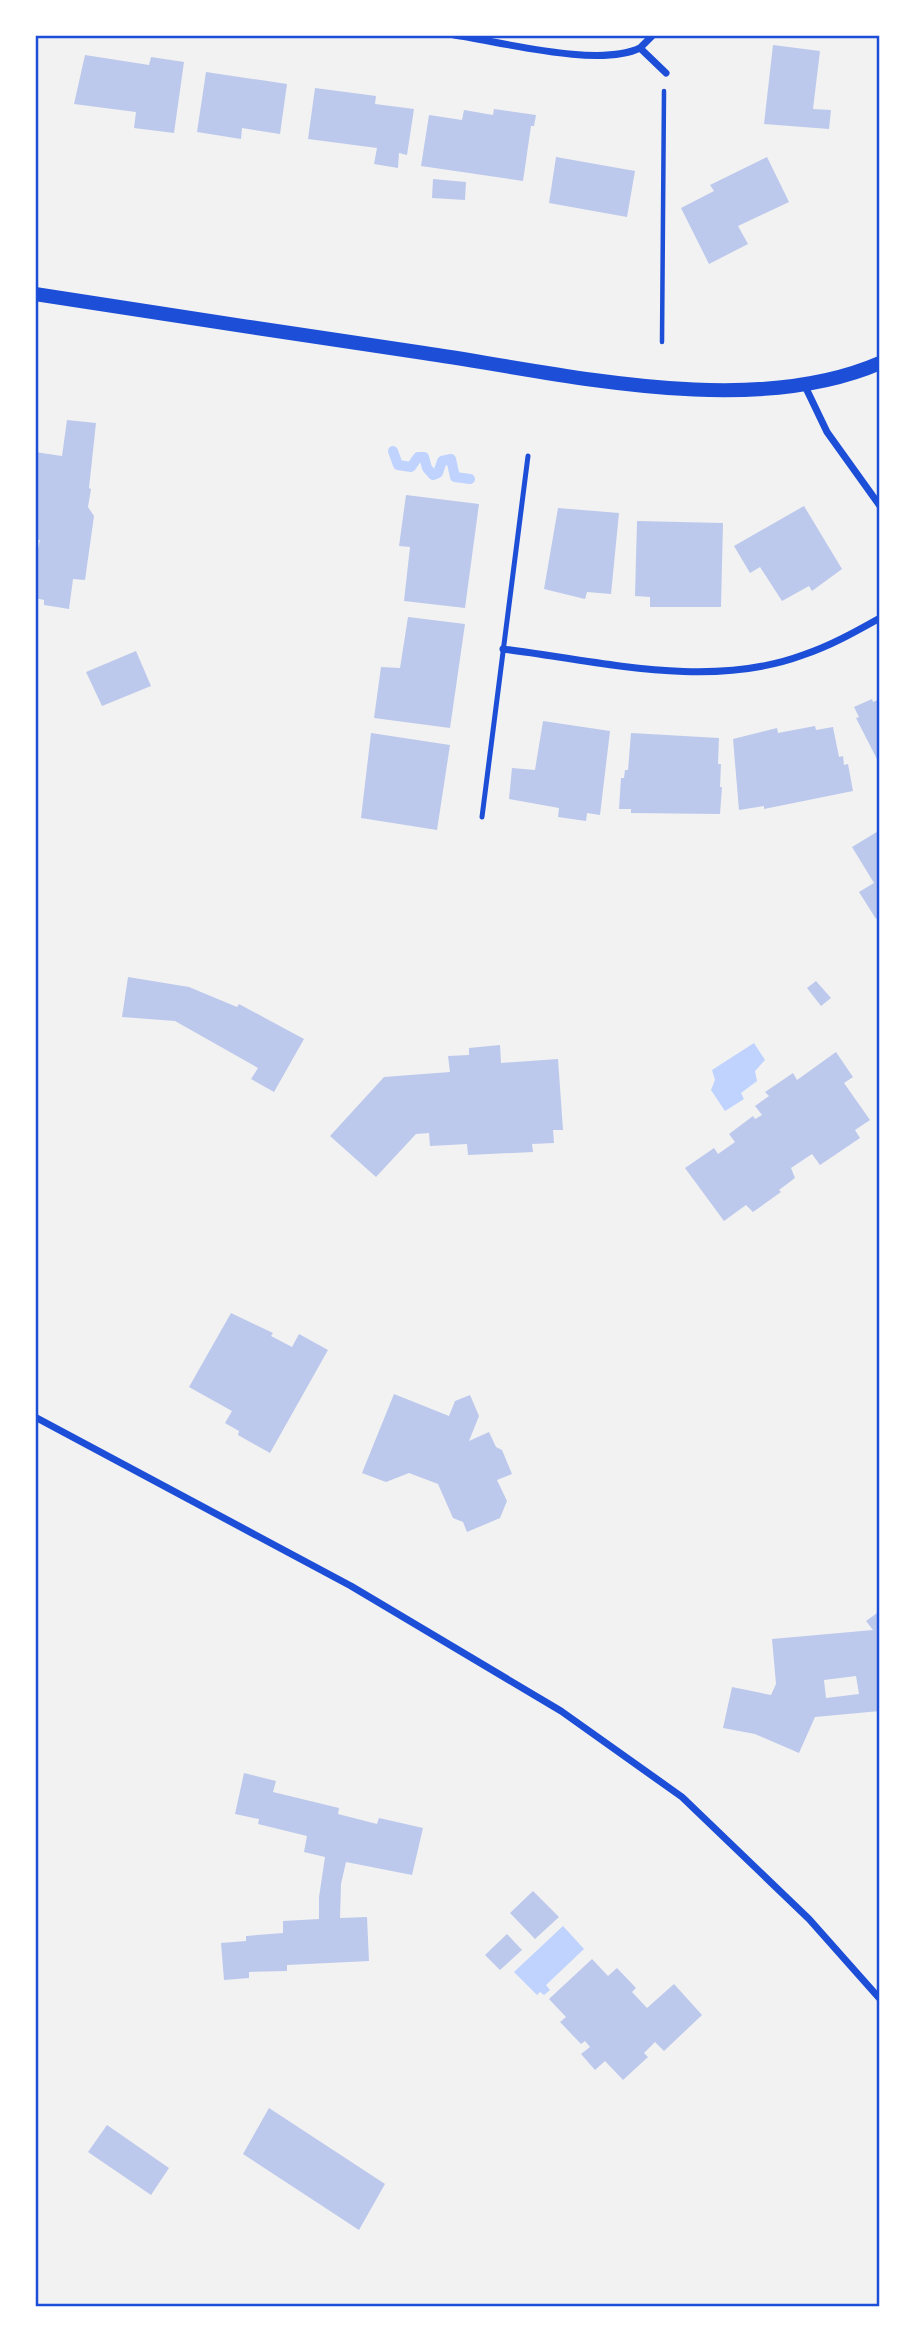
<svg xmlns="http://www.w3.org/2000/svg" width="915" height="2342" font-family="'Exo 2',sans-serif">
<style>
.water{fill:#bfd3fe}
.lines{fill:none;stroke-linecap:round;stroke-linejoin:round}
.stream{stroke:#bfd3fe;stroke-width:10}
.building{fill:#bdc9ec;fill-rule:evenodd}
.path{stroke:#1d4ed8;stroke-width:4.5}
.service{stroke:#1d4ed8;stroke-width:5}
.minor{stroke:#1d4ed8;stroke-width:7}
.secondary{stroke:#1d4ed8;stroke-width:14}
.neatline{fill:none;stroke:#1d4ed8;stroke-width:2.5}
</style>
<rect width="100%" height="100%" fill="#f2f2f2"/>
<!-- water -->
<path class="water" d="M754 1043 765 1060 755 1071 757 1081 741 1093 744 1099 725 1111 711 1090 715 1080 712 1070Z
M563 1926 584 1949 546 1985 550 1990 544 1995 540 1992 537 1995 514 1972Z"/>
<g class="lines">
<!-- stream -->
<path class="stream" d="M393 451 398 465 411 467 418 457H424L427 468 433 475 438 473 442 461 451 459 455 477 470 479"/>
</g>
<!-- building -->
<path class="building" d="M773 45 820 51 813 109 831 110 829 129 764 124Z
M85 55 149 65 151 57 184 62 174 133 134 128 136 112 74 104Z
M206 72 287 84 280 134 242 128 241 139 197 132Z
M315 88 376 96 375 104 414 109 407 155 399 153 398 168 374 164 377 148 308 139Z
M494 109 536 115 534 126H531L523 181 421 166 429 115 462 120 464 110 493 115Z
M556 157 635 171 627 217 549 203Z
M767 157 789 202 738 226 748 244 709 264 681 208 714 191 710 185Z
M433 179 466 182 465 200 432 198Z
M67 420 96 423 89 488 91 489 88 507 94 516 85 580 73 579 69 609 44 605V600L35 598V562L40 540 35 539V452L62 456Z
M406 495 479 504 465 608 404 601 410 547 399 546Z
M804 506 842 569 812 591 809 586 782 601 760 567 750 573 734 546Z
M558 508 619 513 611 594 587 592 585 599 544 589Z
M637 521 723 523 721 607H650V597L635 596Z
M408 617 465 624 450 728 374 718 381 667 400 668Z
M136 651 151 686 102 706 86 672Z
M872 699 873 702 880 699V765L856 718 859 717 854 707Z
M543 721 610 731 600 815 587 813 586 821 558 817 559 808 509 799 512 768 535 770Z
M815 726 816 730 833 727 839 757 843 756 844 765 848 764 853 791 764 809V806L739 810 733 739 777 728 778 733Z
M371 733 450 745 437 830 361 818Z
M631 733 719 738 718 764H721L720 787H722L720 814 631 813V809H619L621 778H624L625 770H628Z
M880 830V916L876 919 859 892 874 883 852 847Z
M128 977 189 987 237 1007 239 1004 304 1039 274 1092 251 1079 258 1068 175 1021 122 1017Z
M816 981 831 998 821 1006 807 988Z
M500 1045 501 1063 558 1059 563 1130H553L554 1143 532 1144 533 1152 468 1155 467 1144 430 1146 429 1133 416 1134 376 1177 330 1136 384 1077 450 1072 448 1056 469 1055V1048Z
M836 1052 853 1077 844 1083 870 1120 855 1130 860 1138 820 1165 812 1154 791 1168 795 1178 779 1190 781 1192 753 1212 746 1205 724 1221 685 1168 714 1148 718 1154 735 1142 729 1134 753 1116 755 1119 762 1115 755 1106 769 1096 765 1092 793 1073 797 1080Z
M231 1313 273 1333 271 1336 292 1347 299 1334 328 1350 270 1453 238 1435 239 1431 225 1423 232 1411 189 1387Z
M394 1394 449 1416 455 1401 470 1395 479 1416 469 1441 489 1432 496 1447 502 1450 512 1474 497 1480 507 1501 500 1518 467 1532 463 1522 453 1518 438 1484 409 1473 386 1482 362 1473Z
M880 1611V1711L815 1717 799 1753 755 1734 723 1728 732 1687 771 1695 776 1684 772 1639 873 1630 866 1621ZM856 1676 859 1694 826 1698 824 1680Z
M244 1773 276 1781 273 1792 339 1808 338 1814 377 1824 379 1818 423 1828 412 1875 346 1862 341 1884 340 1918 367 1917 369 1961 287 1965V1971L249 1972V1978L224 1980 221 1943 246 1941V1936L283 1933V1921L319 1919V1897L325 1857 304 1852 307 1836 258 1824 259 1819 235 1814Z
M533 1891 559 1917 535 1939 510 1913Z
M507 1934 522 1950 500 1970 485 1955Z
M592 1959 608 1976 617 1968 636 1988 632 1992 647 2008 674 1984 702 2015 664 2051 655 2042 644 2053 648 2057 623 2080 605 2061 595 2070 581 2054 590 2047 585 2041 581 2044 560 2022 566 2017 549 1999Z
M269 2108 385 2184 359 2230 243 2154Z
M107 2125 169 2168 151 2195 88 2152Z"/>
<g class="lines">
<!-- path -->
<path class="path" d="M662 342 664 91"/>
<!-- service -->
<path class="service" d="M482 817 528 456"/>
<!-- minor -->
<path class="minor" d="M454 35C502 42 599 68 640 48L666 73
M640 48 653 35
M804 384 827 432 880 506
M503 649C599 661 709 690 803 655 830 646 855 632 880 618
M35 1417 351 1586 561 1711 682 1797 809 1919 880 1999"/>
<!-- secondary -->
<path class="secondary" d="M35 294C165 314 294 334 424 353 562 373 748 420 880 363"/>
</g>
<!-- border -->
<rect width="915" height="2342" fill="none" stroke="#ffffff" stroke-width="74"/>
<rect x="37" y="37" width="841" height="2268" class="neatline"/>
</svg>
